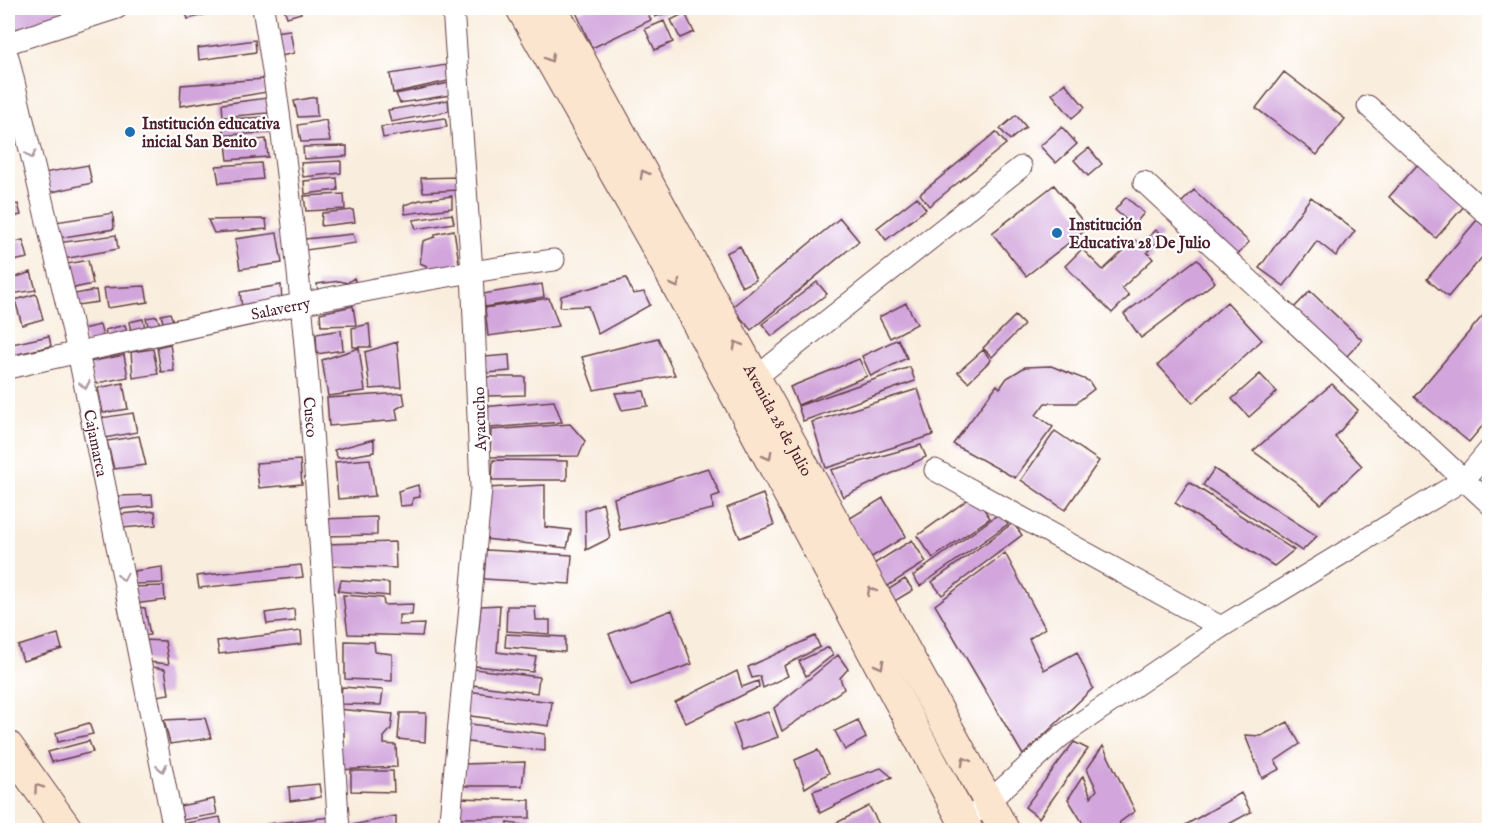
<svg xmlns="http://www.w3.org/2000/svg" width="1497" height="838" font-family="'IM FELL English',serif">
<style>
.building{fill:#d2a6dc}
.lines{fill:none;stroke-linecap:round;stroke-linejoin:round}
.street-casing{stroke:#643e46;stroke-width:23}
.secondary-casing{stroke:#643e46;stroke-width:32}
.street{stroke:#fff;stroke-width:21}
.secondary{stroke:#fbe5cf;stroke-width:30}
.oneway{stroke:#a2827d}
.oneway2{stroke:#ae9aa0}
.poi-dot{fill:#1f6fb2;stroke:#fff;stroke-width:2}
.labels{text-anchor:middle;stroke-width:4.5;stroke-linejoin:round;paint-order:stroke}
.poi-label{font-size:16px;font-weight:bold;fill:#4a1f2b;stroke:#fff;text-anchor:start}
.street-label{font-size:16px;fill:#4a1f2b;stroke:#fff}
</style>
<rect width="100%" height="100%" fill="#fff"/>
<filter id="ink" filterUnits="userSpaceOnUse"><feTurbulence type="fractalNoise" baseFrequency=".0167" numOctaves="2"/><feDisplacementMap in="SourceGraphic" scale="12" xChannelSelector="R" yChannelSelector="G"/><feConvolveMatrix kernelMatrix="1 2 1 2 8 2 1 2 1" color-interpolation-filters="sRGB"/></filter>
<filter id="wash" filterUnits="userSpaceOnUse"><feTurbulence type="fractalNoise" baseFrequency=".008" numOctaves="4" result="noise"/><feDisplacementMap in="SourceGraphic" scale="24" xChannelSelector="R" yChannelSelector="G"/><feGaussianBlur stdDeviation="1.35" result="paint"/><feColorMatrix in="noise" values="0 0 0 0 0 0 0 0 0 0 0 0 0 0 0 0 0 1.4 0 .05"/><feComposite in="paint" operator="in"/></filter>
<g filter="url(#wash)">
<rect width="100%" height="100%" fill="#f9eddd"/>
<g id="blocks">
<!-- building -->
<path class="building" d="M9 8H63L67 21 16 34Z
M66 8H84L67 14Z
M184 8H229L188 19Z
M284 8H299L301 13 287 17Z
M585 8H645L651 20 592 48 576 12Z
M652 8H680L655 17Z
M685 13 694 32 680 38 671 20Z
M664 21 673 42 655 50 645 29Z
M290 30 294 53 277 57 273 32Z
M255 40 256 52 199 60 198 48Z
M446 65 448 81 393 93 390 74Z
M1284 72 1345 119 1317 155 1256 108Z
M264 79 267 92 180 106 181 85Z
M449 83 450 95 400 103 396 94Z
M1065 83 1085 107 1072 118 1052 94Z
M316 97 317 116 298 117 294 101Z
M267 98 268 113 223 117 222 104Z
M448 100 449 111 391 122 388 110Z
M1016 115 1026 127 1010 140 1000 129Z
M268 117 270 133 224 135 222 119Z
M445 118 447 127 383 138 381 127Z
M326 120 330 141 301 142 298 125Z
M1062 127 1077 144 1056 163 1040 146Z
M996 132 1006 144 929 206 920 194Z
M266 139 268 157 228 160 226 143Z
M347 146V156L304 159 303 147Z
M1089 148 1102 164 1088 176 1074 160Z
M341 161V173L303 177 301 163Z
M261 163 263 179 219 183 216 166Z
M1418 164 1465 205 1436 238 1389 197Z
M88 165 92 183 43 194 38 174Z
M8 171 14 194 8 197Z
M458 177V190L423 192 421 178Z
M337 178 338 190 305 194 304 181Z
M1054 185 1088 228 1026 276 992 233Z
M1194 190 1249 242 1235 258 1179 205Z
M344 194 345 209 306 211 304 196Z
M452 196V208L405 214 404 205 420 200Z
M917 197 926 209 886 240 877 228Z
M1126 197 1144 213 1133 226 1115 210Z
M1311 197 1355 231 1336 256 1317 241 1284 286 1259 268Z
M18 204 21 215 8 218V206Z
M353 210 355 222 321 226 322 213Z
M113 213 114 229 58 238 55 222Z
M452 214 454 223 416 229 413 220Z
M840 218 859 241 751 330 732 307Z
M266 219 267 229 214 233 208 220Z
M1477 220 1490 231V248L1448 297 1427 279Z
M454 230 459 263 427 274V266L420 263 423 241 435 237V234Z
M1156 230 1163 236 1147 252 1153 259 1122 288 1129 296 1112 313 1065 266 1082 249 1103 270 1135 240 1140 245Z
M277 233 282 263 240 269 235 239Z
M353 234 356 243 306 250 305 239Z
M116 235 118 249 64 259 57 243Z
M23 240 28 258 8 262V244Z
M740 246 756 280 742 287 726 253Z
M1197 259 1215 282 1141 338 1124 314Z
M88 260 93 284 74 288 67 264Z
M31 272 36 290 12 294 8 280Z
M354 278 357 286 318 292 317 284 340 281 347 283Z
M626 278 633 294 644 292 650 305 598 334 588 306 560 307 561 296Z
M817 282 827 294 772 336 762 324Z
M542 284 544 297 485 307 483 294Z
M281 285 282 302 242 308 240 292Z
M145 286 148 302 107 308 104 288Z
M96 290 98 302 77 305 75 294Z
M1310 291 1362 340 1345 358 1292 310Z
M36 294 43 319 22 325 15 300Z
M549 298 559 326 488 336 485 308Z
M1227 302 1262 340 1193 403 1158 365Z
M906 303 917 324 890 338 879 317Z
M353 306 356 325 321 326 320 313Z
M1490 307V417L1469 442 1414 397Z
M170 313 175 326 165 329 161 315Z
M157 316 162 331 150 334 146 318Z
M1015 316 1024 325 992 357 983 348Z
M143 319 146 333 132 336 129 322Z
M369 324 371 347H353L352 328Z
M100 325 104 341 86 346 82 329Z
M125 325 129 337 109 343 105 330Z
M341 330 343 350 317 354 316 334Z
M49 336 51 346 14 355 12 344Z
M658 338 675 375 594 390 582 357Z
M898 339 907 358 871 376 862 356Z
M397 342 401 387 370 389 365 352Z
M170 344 174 371 161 372 157 347Z
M359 348 365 391 328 396 322 360Z
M153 349 158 374 133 378 131 352Z
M983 350 991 360 968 382 958 372Z
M124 355 128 377 92 384 89 362Z
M509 355 510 371 487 373 485 357Z
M859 359 867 376 798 405 790 387Z
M1051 366 1089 381 1094 389 1076 403H1045L1036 415 1053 427 1015 478 953 444 997 385 1000 388 1007 378 1025 367Z
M910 367 915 381 803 421 798 406Z
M1260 374 1277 392 1249 417 1232 399Z
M487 377H525V395L488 396Z
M123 383 128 409 103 413 98 388Z
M1332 384 1358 410 1335 437 1362 466 1321 504 1296 482 1253 451Z
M918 389 933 435 826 468 812 422Z
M644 391 648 406 622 410 615 393Z
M403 393 405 404 396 409 398 420 329 426 327 398Z
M554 401 562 422 490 428 481 407Z
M133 413 137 432 105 438 100 418Z
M570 424 585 441 579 456 490 457 491 430Z
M1055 431 1099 461 1065 510 1021 480Z
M139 436 146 465 114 469 107 441Z
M374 439V452L338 458 334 450Z
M921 445 926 457 843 497 831 470Z
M370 459 375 496 338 499 335 462Z
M300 460 302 484 259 488 256 463Z
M493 460 567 461V480H492Z
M708 468 720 494 712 497 713 509 620 530 614 498Z
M1214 469 1317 536 1302 551 1203 485Z
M1490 470V482L1484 476Z
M1189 482 1294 550 1274 566 1175 503Z
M418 485 420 497 413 498 412 505 400 506 398 491Z
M545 485V527L571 530 567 548 485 539 486 488Z
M763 494 774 525 740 538 727 508Z
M152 495 153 506 120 509 119 496Z
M974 495 990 518 933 558 917 536Z
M883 498 906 536 870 558 847 520Z
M603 503 610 538 586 550 585 510Z
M155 511 156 525 122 528 121 514Z
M1000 513 1008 524 920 586 913 576Z
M377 517V535L322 536V519Z
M1013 523 1022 535 942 595 932 582Z
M912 540 926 562 886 587 872 565Z
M395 542 396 568 330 566 326 544Z
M486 550 572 555 570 584 484 579Z
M1005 553 1045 628 1029 639 1044 670 1077 652 1093 688 1023 755 935 605Z
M301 565 303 577 199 588 197 576Z
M162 567 163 583 134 584V571Z
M905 579 913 590 893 602 886 591Z
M341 580 389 583V596L338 591Z
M164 586 165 600 134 604 132 587Z
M343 595 383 598 384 605 413 604 412 615H399V625L424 624 422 636 348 634Z
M500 605 497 652 536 657 533 672 475 666 481 606Z
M507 606H535L536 620H550V634L506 631Z
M136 607 145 608 150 635 139 637Z
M294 609 295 621 267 624 265 613Z
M672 610 692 664 631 685 609 634Z
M301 631 302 644 219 654 217 641Z
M58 634 62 649 23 661 18 646Z
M506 634 565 637V652L505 647Z
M815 636 820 647 784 666 788 676 763 688 760 676 752 678 748 667Z
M142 640 165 641 169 664 147 662Z
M345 641 374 642 375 652 392 654V681L345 679Z
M829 647 833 655 806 676 799 661Z
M838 655 848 669 840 678 844 689 782 731 774 708Z
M146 666 165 669 169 694 151 697Z
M474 669 539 677 537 693 472 685Z
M737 671 742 687 758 681 759 687 686 723 675 702Z
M342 687 383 690 381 705 340 704Z
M467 691 552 702 549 726 463 715Z
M336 709 393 714 391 729 384 737V744L396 745 397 767 337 770 338 745 344 743V730H333Z
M768 712 778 737 742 750 733 724Z
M400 713H426L425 742 398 739Z
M205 718 211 738 170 744 164 720Z
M858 720 866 738 845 750 835 731Z
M1288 722 1300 744 1275 761 1280 769 1262 778 1245 735 1261 736Z
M89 723 93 734 58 742 56 733Z
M463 723 545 734V751L460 741Z
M89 741 93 752 52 762 48 752Z
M1074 742 1088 749 1039 818 1025 807Z
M1103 746 1135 811 1120 822 1118 830H1087L1068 799 1083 776 1091 797 1097 790 1087 769Z
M818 750 829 773 805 788 795 760Z
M525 762 522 786H463L465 764Z
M881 768 892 777 820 813 813 791Z
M351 771H393L394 792 351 791Z
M319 784 321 797 290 801 289 787Z
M1241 793 1251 812 1218 830H1185L1182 827Z
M459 798 530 800V818H458Z
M214 799 217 814 183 820 180 806Z
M869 806 882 830H823Z
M396 816V829L352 830V825Z
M220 817 222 828 188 830 186 823Z
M331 817 332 830H269L268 824Z
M456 823 494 824V830H455Z
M507 823 532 826 531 830H507Z"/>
</g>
</g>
<g filter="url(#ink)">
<use href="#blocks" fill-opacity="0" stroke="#643e46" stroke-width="1.5"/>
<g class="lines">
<!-- street casing -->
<g class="street-casing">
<g id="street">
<path id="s1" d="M263 8C309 280 320 556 339 830"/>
<path d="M8 43 117 8"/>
<path id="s2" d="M8 57 78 352 174 830"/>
<path d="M1368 106 1490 217"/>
<path d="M1144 182 1490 504"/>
<path id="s3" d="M8 368C189 328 370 284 554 260"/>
<path d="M755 378 1021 167"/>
<path d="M935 470 1221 627"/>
<path d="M978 811 1061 736 1221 627 1465 479 1490 449"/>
<path d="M449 830 481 489 472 271 453 8"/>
</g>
</g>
<!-- secondary casing -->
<g class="secondary-casing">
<g id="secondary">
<path d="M521 8 652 239 968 830"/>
<path id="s4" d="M552 8 1004 830"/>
<path d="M8 746 68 830"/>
</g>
</g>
<!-- street -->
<use href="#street" class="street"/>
<!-- secondary -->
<use href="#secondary" class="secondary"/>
</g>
<!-- one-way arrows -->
<defs><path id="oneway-chevron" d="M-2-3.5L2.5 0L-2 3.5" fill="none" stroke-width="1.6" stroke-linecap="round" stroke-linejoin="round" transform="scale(1.5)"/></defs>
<g class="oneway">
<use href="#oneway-chevron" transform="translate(550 58) rotate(61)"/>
<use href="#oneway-chevron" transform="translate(644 174) rotate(-119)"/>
<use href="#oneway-chevron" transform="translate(676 284) rotate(62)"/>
<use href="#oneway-chevron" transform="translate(737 345) rotate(-119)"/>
<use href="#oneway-chevron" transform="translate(768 456) rotate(62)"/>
<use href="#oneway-chevron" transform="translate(871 591) rotate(-119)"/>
<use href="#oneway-chevron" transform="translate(880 665) rotate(62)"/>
<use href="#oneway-chevron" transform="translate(965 761) rotate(-119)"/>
<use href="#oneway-chevron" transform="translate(38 788) rotate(-125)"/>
</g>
<g class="oneway2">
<use href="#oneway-chevron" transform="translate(31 155) rotate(76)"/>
<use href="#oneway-chevron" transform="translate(85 385) rotate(79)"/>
<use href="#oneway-chevron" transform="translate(123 577) rotate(79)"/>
<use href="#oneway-chevron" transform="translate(162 768) rotate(79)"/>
</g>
</g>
<!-- markers -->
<g class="poi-dot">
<circle cx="130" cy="132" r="6"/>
<circle cx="1057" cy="233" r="6"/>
</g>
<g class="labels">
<!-- poi labels -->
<g class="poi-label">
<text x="142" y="129">Institución educativa<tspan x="142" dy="18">inicial San Benito</tspan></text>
<text x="1069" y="230">Institución<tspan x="1069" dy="18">Educativa 28 De Julio</tspan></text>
</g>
<!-- street labels -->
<g class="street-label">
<text dy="6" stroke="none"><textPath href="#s3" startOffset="279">Salaverry</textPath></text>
<text dy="6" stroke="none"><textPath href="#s1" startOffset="412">Cusco</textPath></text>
<text transform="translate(479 419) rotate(-92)" y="6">Ayacucho</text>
<text dy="6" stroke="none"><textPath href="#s4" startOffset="470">Avenida 28 de Julio</textPath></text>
<text dy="6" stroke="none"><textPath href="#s2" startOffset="396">Cajamarca</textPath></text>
</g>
</g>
<!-- margin -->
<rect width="1497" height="838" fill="none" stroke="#fff" stroke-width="30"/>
</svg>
